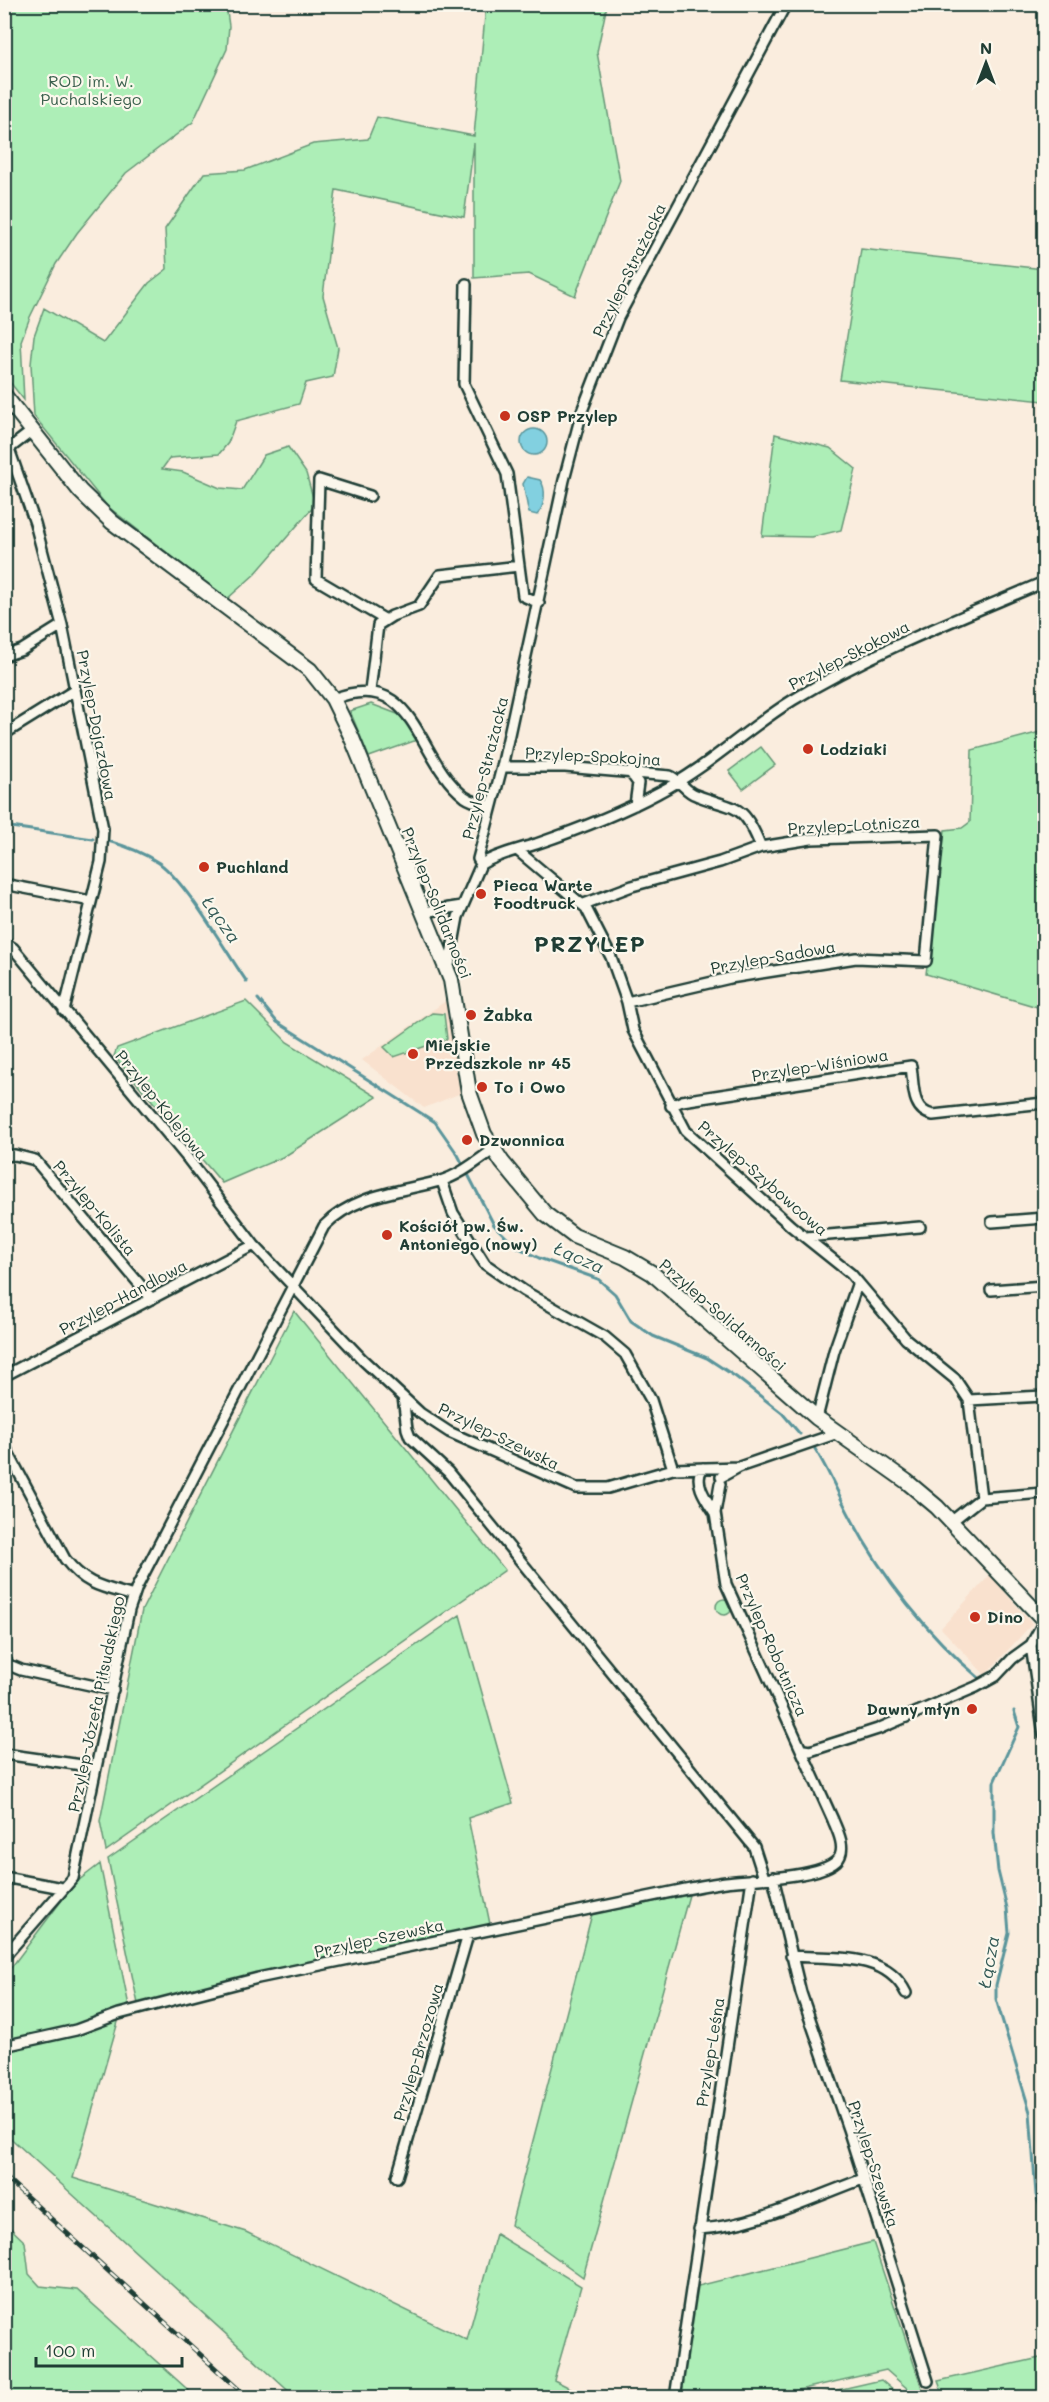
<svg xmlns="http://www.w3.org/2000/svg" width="1049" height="2402" font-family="Mali,sans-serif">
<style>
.built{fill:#f9e1ce}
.green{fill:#adeeb7;stroke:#669676;stroke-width:1.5}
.water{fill:#82d0e0;stroke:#5a959b;stroke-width:1.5}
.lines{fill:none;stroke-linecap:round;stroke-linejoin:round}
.stream{stroke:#5a959b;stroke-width:3}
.street-casing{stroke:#1f3d34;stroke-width:14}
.secondary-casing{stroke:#1f3d34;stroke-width:18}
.street{stroke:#fbf7ec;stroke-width:9}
.secondary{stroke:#fbf7ec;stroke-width:14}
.rail-casing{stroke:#1f3d34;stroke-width:5}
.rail{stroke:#fbf7ec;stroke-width:3;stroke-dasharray:9;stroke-linecap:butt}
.poi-dot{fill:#c8321e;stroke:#fbf7ec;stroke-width:2}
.labels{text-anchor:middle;stroke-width:4.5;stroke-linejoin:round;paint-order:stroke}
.park-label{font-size:16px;fill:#3b604e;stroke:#fbf7ec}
.street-label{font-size:16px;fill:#1f3d34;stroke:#fbf7ec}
.poi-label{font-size:16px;font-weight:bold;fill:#1f3d34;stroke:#fbf7ec;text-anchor:start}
.water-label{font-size:18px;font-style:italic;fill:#335a56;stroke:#fbf7ec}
.district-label{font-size:22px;font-weight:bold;letter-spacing:1.5px;fill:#1f3d34;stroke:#fbf7ec}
</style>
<rect width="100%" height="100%" fill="#faedde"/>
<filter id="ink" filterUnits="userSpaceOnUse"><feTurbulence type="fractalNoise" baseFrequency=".0167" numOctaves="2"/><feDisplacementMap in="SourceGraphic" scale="12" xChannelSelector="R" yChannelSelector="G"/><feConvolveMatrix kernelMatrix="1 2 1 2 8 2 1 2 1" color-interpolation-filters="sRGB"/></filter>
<g filter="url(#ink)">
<!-- built -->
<path class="built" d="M447 1000 461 1093 424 1108 362 1060Z
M990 1575 1032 1624 985 1675 941 1628Z"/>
<!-- green -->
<path class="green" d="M5 4 226 5 229 26 227 49 193 122 126 173 77 233 56 264 30 317 21 341 24 400 5 376Z
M486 5H607L597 52 620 181 575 296 529 274 474 278V143L464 217 336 190 323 296 338 348 333 377 306 383 299 404 236 421 228 443 219 454 170 458 162 469 183 472 220 488 242 490 264 455 288 447 306 473 315 505 255 574 227 599 107 506 34 416 31 364 34 336 44 308 103 343 149 283 167 269 165 229 204 173 245 170 313 144 368 139 377 117 474 136Z
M861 249 1044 269V401L840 380Z
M775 434 830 448 856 469 841 530 812 537 762 536Z
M371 704 400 715 420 739 369 757 350 711Z
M1044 731V1009L926 974 945 830 962 828 970 822 972 750Z
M761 747 775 765 743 789 729 771Z
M246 1001 287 1042 377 1097 285 1156 222 1183 114 1056 117 1048Z
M432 1013 444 1014 447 1039 394 1057 384 1047Z
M294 1311 505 1570 106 1851 100 1821 142 1610Z
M716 1607a8 8 0 1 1 16 0a8 8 0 1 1-16 0Z
M460 1615 513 1803 468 1818 490 1924 138 2004 108 1859Z
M100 1864 129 2006 122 2008 73 2178 246 2232 467 2340 496 2234 581 2286 554 2380 588 2397H295L5 2133 4 1977 74 1884Z
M689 1895 583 2277 511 2225 592 1914Z
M5 2223 25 2242 29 2274 40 2286 77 2290 196 2397H5Z
M873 2242 925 2397H917L886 2370 768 2397 678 2398 694 2287Z
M1044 2357V2397H944L938 2381Z
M881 2380 901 2397H807Z"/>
<!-- water -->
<path class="water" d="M521 442a13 13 0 1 1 26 0a13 13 0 1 1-26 0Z
M527 477 540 480C547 489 545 506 537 515L529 513 528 509 523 484Z"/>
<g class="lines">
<!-- stream -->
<path class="stream" d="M4 826 93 839
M108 841C126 846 144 853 159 863 187 883 226 952 247 982
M258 999 277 1022 435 1122 458 1155 494 1225 515 1246 539 1258 598 1279 615 1294 631 1321 653 1336 707 1358 736 1377 782 1413 800 1434
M815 1449C829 1471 838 1494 851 1518 882 1577 928 1635 979 1678
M1014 1711 1019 1727 994 1782V1833L998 1871 1007 1908 1009 1933 996 1985V1999L1030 2112 1036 2195 1044 2218"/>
<!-- street casing -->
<g class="street-casing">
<path id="street" d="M466 284 464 384 507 474 523 596 539 603
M9 449 35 523 62 625 103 829 101 862 64 1011
M6 451 32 431
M370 496 319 480 316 579 384 619
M4 656 22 650 62 625
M370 691 378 625 392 616 419 606 440 575 519 566
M333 699C417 666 415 759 465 797 472 802 482 804 490 806
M4 734 75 690
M502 767H565L670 776C680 780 686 792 696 795 736 811 742 800 761 847
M630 772 638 783 635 805
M517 850 586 908 611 957 627 1002 633 1030 686 1131 791 1226 851 1274 906 1339 955 1379 969 1400 981 1498
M481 864C498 854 517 850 536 844 577 830 619 814 658 793 707 768 746 729 793 700 872 652 960 618 1044 582
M4 884 91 901
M584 904 632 886 720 862 761 847 811 839 938 835 926 961 856 958 730 978 627 1002
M424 912 462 906
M4 942 13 948 185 1155 254 1245 363 1360 420 1413 449 1432 576 1488H608L673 1469 739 1467
M448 971 458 917 481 864 478 859 502 767 564 480 582 411 618 318 786 4
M671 1106 682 1101 911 1066C914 1085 911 1111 933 1115L1044 1103
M4 1156 15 1155 35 1160 152 1299
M442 1181 453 1213 485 1264 524 1291 605 1337 625 1354 651 1400 673 1469
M992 1222 1044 1218
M806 1237 920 1227
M991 1290 1044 1286
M4 1376 254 1245
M403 1397 407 1429 410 1437 448 1472 754 1847 764 1878
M969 1400 1044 1396
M817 1418 834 1351 858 1282
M4 1445 65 1559C86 1586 103 1587 134 1596
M703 1468C692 1481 707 1501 715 1513
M721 1477 739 1467 838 1433
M952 1521 981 1498 1044 1493
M1031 1645 1044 1735
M4 1658 9 1665 21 1670 113 1690
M804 1750 810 1751 878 1729 976 1687 996 1676 1013 1658 1031 1645 1044 1621
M4 1754 96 1767
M4 1877 62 1888
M773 1877 801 1993 848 2129 928 2381
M791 1956C830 1959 886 1951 906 1993
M4 1957 73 1878 129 1610 137 1587 324 1226C355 1194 399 1192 440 1181 459 1176 477 1161 493 1150
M4 2046 76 2030 119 2014 258 1978 681 1890C696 1887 711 1884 726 1882 749 1879 831 1878 840 1856 845 1845 837 1830 833 1820L726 1584 715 1513 720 1484
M397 2177 468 1935
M699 2229C755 2226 811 2198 863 2179
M675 2398 752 1879"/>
</g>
<!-- secondary casing -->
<g class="secondary-casing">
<path id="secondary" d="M4 395 80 491 112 522 310 670 333 699 351 736 451 980 469 1092 484 1134 502 1162 545 1214 574 1236 625 1257 652 1273 817 1418 906 1481 937 1507 1044 1620"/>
</g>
<!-- street -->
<use href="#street" class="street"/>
<!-- secondary -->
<use href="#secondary" class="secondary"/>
<!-- rail casing -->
<g class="rail-casing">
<path id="rail" d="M4 2176 248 2398"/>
</g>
<!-- rail -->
<use href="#rail" class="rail"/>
</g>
</g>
<!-- markers -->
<g class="poi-dot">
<circle cx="505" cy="416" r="6"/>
<circle cx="808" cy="749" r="6"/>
<circle cx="204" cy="867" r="6"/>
<circle cx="481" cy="894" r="6"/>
<circle cx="471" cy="1015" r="6"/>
<circle cx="413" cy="1054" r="6"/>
<circle cx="482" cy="1087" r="6"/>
<circle cx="467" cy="1140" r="6"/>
<circle cx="387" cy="1235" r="6"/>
<circle cx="975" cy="1617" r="6"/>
<circle cx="972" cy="1709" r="6"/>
</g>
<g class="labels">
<!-- park labels -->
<g class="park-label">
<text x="91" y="87">ROD im. W.<tspan x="91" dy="18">Puchalskiego</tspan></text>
</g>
<!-- street labels -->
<g class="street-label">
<text transform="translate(629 270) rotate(-64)" y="6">Przylep-Strażacka</text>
<text transform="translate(849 655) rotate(-27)" y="6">Przylep-Skokowa</text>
<text transform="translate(97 725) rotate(79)" y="6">Przylep-Dojazdowa</text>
<text transform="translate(593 756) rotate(3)" y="6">Przylep-Spokojna</text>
<text transform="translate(485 768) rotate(-76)" y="6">Przylep-Strażacka</text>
<text transform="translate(854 825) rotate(-3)" y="6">Przylep-Lotnicza</text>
<text transform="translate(437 903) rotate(68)" y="6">Przylep-Solidarności</text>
<text transform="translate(773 957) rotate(-10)" y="6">Przylep-Sadowa</text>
<text transform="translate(820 1065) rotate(-9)" y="6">Przylep-Wiśniowa</text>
<text transform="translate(162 1105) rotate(51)" y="6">Przylep-Kolejowa</text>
<text transform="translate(763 1178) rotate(41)" y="6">Przylep-Szybowcowa</text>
<text transform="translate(95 1208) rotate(50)" y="6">Przylep-Kolista</text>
<text transform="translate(123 1297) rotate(-28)" y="6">Przylep-Handlowa</text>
<text transform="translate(723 1315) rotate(41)" y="6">Przylep-Solidarności</text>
<text transform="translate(499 1436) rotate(26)" y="6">Przylep-Szewska</text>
<text transform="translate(772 1645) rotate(66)" y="6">Przylep-Robotnicza</text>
<text transform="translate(96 1704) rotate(-78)" y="6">Przylep-Józefa Piłsudskiego</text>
<text transform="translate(379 1938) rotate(-12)" y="6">Przylep-Szewska</text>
<text transform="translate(418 2052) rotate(-74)" y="6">Przylep-Brzozowa</text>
<text transform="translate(710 2052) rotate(-81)" y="6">Przylep-Leśna</text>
<text transform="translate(874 2164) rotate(72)" y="6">Przylep-Szewska</text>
</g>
<!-- poi labels -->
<g class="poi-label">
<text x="517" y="422">OSP Przylep</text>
<text x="820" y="755">Lodziaki</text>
<text x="216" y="873">Puchland</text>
<text x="493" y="891">Pieca Warte<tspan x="493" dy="18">Foodtruck</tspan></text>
<text x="483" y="1021">Żabka</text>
<text x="425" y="1051">Miejskie<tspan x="425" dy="18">Przedszkole nr 45</tspan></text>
<text x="494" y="1093">To i Owo</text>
<text x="479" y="1146">Dzwonnica</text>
<text x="399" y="1232">Kościół pw. Św.<tspan x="399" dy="18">Antoniego (nowy)</tspan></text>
<text x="987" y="1623">Dino</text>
<text x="960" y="1715" text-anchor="end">Dawny młyn</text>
</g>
<!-- water labels -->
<g class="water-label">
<text transform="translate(221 920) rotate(55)" y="6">Łącza</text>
<text transform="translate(579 1258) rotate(24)" y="6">Łącza</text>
<text transform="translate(989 1962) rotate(-80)" y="6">Łącza</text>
</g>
<!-- district labels -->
<g class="district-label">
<text x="590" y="952">PRZYLEP</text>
</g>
</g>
<!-- margin -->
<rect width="1049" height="2402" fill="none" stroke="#fbf7ec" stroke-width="24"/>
<rect x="12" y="12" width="1025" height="2378" fill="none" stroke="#1f3d34" stroke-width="2" filter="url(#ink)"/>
<!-- north arrow -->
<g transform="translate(986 63)" stroke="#fbf7ec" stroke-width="4.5" paint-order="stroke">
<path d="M0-4.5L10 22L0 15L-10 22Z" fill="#1f3d34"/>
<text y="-9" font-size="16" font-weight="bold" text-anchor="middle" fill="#1f3d34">N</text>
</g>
<!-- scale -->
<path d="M36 2357v9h146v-9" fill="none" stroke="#1f3d34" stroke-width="3"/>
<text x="45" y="2357" font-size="18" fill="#1f3d34" stroke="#fbf7ec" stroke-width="4.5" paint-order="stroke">100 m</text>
</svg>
